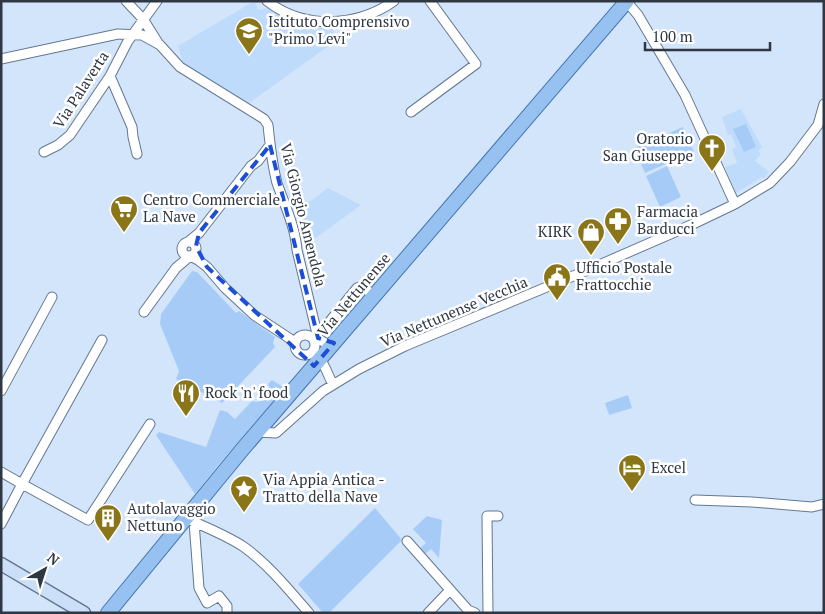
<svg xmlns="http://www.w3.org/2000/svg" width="825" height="614" font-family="'PT Serif',serif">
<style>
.built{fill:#bfdbfc}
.green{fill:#a7cbf7}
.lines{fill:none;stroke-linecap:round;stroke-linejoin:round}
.minor-casing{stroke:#637790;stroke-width:11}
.secondary-casing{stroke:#637790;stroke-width:15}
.primary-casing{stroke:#4576ae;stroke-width:16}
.minor{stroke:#fff;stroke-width:9}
.secondary{stroke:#cbe0f8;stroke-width:12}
.primary{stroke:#97c1f1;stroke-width:14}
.marked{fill:none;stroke:#1d4ed8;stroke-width:4;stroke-dasharray:10 6;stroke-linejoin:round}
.labels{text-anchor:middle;stroke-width:5;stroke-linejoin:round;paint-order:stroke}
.poi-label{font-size:15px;fill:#2e3742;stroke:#fff;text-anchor:start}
.street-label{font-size:15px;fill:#2e3742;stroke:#fff}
</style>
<rect width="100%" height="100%" fill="#d3e5fb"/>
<!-- built -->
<path class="built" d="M255 2 258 10 269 8 283 18 295 22 332 28 337 40 249 103 183 63 178 46 249 4Z
M741 109 762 147 758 151 761 154 755 161 769 172 764 178 762 177 736 193 725 167 737 163 732 149 736 147 731 134 728 135 722 117Z
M328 188 361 205 309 243 300 209Z"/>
<!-- green -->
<path class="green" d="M746 124 756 147 744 152 733 129Z
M683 127 694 152 645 173 634 148Z
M667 166 681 197 660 207 646 176Z
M192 271 197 272 236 313 239 311 275 337 273 343 275 347 222 403 176 379 179 371 160 324 161 314Z
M272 380 285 388 220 463 195 494 156 435 159 432 206 447 220 410 227 412 235 419 252 401C263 404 273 396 268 384Z
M628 395 632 408 609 415 605 403Z
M375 508 402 540 329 613H323L298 584Z
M427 516 442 520 439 558 431 549 424 555 419 549 426 543 413 529Z"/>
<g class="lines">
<!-- minor casing -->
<g class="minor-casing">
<path id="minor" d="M126 1 143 19 158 43
M267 1C304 30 357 27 394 1
M627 2 638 15 685 95 735 204
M1 59 118 34 142 35 160 45 180 67 264 119 268 125C270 145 272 164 277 183 285 206 295 226 297 250L318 338C324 343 327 345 334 343
M110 76 132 127 133 137 137 154
M411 112 476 64 430 1
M44 152 58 145 70 135 110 76 128 41 157 1
M182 249a7 7 0 1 1 14 0a7 7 0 1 1-14 0Z
M188 242 199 233 251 166 258 161 270 145
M144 312 176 268 190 256 198 260 207 267 225 288 254 315 295 342
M326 326 357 288 360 287 374 294
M295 345a10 10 0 1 1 20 0a10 10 0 1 1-20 0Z
M102 340 22 484 88 520 150 424
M320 359C326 367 328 376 333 384
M1 391 52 297
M257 432 276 433 323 391 359 369 405 346 590 269 691 225 735 204 770 183 790 162 818 125 824 104
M1 472 22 484 1 524
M695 500 752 502 812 507 824 504
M185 518C205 527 226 535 244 547 269 565 289 590 309 613
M194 522 199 588 207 603 219 596 227 606V613
M407 541 468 610 475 613
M428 613 450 590
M488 613 487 516H498"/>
</g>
<!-- secondary casing -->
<g class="secondary-casing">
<path id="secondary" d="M1 564 84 613"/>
</g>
<!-- primary casing -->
<g class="primary-casing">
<path id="primary" d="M108 613 241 451 627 1"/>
</g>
<!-- minor -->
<use href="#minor" class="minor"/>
<!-- secondary -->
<use href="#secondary" class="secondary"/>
<!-- primary -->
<use href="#primary" class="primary"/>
</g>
<!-- marked area -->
<path class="marked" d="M270 145 318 338 334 343 314 366 207 267 196 246 199 233Z"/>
<!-- icons -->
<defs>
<g id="school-pin" transform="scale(1.4375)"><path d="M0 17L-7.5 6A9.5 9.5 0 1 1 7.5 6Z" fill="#8a7619" stroke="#fff"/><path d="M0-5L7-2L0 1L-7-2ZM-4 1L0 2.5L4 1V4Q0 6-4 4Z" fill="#fff"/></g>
<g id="church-pin" transform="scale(1.4375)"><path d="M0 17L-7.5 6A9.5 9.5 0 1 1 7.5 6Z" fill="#8a7619" stroke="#fff"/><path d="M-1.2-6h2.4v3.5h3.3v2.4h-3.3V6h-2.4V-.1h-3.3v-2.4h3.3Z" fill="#fff"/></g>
<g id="supermarket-pin" transform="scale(1.4375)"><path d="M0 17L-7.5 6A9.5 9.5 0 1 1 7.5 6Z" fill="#8a7619" stroke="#fff"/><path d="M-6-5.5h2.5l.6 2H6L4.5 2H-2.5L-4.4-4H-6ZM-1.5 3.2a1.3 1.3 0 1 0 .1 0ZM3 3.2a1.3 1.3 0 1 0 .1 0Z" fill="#fff"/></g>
<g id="pharmacy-pin" transform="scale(1.4375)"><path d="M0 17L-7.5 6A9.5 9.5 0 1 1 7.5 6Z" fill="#8a7619" stroke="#fff"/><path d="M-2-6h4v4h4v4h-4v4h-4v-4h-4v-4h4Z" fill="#fff"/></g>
<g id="shop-pin" transform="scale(1.4375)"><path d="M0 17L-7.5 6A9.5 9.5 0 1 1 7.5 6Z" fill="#8a7619" stroke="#fff"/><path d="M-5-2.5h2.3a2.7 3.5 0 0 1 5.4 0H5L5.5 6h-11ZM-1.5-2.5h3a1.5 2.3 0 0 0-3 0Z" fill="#fff"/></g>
<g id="civic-pin" transform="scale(1.4375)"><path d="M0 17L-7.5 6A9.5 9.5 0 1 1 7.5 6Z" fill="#8a7619" stroke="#fff"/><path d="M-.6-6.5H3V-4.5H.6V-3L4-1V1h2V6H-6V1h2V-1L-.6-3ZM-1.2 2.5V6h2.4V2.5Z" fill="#fff"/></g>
<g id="restaurant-pin" transform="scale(1.4375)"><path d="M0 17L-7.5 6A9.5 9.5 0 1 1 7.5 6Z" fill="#8a7619" stroke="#fff"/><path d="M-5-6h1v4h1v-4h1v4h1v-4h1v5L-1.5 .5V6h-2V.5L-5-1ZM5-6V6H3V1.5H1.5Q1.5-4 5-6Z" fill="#fff"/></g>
<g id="hotel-pin" transform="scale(1.4375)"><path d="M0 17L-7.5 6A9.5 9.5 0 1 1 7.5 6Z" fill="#8a7619" stroke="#fff"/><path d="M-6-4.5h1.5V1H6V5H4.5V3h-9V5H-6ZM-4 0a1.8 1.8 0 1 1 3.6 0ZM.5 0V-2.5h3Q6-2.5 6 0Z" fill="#fff"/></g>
<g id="sight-pin" transform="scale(1.4375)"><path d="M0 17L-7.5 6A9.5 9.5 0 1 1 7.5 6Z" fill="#8a7619" stroke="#fff"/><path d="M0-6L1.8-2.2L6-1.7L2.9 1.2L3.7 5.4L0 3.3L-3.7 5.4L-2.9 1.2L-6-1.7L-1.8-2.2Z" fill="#fff"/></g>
<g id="building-pin" transform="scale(1.4375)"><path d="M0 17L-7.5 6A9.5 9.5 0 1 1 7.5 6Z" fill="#8a7619" stroke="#fff"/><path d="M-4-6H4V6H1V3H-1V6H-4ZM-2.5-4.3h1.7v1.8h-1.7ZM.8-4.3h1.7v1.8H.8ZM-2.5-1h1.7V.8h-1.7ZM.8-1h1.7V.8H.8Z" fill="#fff"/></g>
</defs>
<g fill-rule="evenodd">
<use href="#school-pin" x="249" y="31"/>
<use href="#church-pin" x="712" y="148"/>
<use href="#supermarket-pin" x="124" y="209"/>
<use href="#pharmacy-pin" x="618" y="221"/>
<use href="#shop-pin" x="591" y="232"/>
<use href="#civic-pin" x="557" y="277"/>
<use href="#restaurant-pin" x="186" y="393"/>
<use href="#hotel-pin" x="632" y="468"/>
<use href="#sight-pin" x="244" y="489"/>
<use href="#building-pin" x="108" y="518"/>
</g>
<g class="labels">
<!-- poi labels -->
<g class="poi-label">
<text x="268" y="27">Istituto Comprensivo<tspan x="268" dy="17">"Primo Levi"</tspan></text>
<text x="693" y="144" text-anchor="end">Oratorio<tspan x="693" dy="17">San Giuseppe</tspan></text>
<text x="143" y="205">Centro Commerciale<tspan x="143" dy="17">La Nave</tspan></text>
<text x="637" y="217">Farmacia<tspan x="637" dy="17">Barducci</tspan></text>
<text x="572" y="237" text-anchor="end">KIRK</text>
<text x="576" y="273">Ufficio Postale<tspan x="576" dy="17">Frattocchie</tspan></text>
<text x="205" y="398">Rock 'n' food</text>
<text x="651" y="473">Excel</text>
<text x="263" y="485">Via Appia Antica -<tspan x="263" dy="17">Tratto della Nave</tspan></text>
<text x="127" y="514">Autolavaggio<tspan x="127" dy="17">Nettuno</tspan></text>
</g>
<!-- street labels -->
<g class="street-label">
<text transform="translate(81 90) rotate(-57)" y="5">Via Palaverta</text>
<text transform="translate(303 215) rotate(76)" y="5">Via Giorgio Amendola</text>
<text transform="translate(354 295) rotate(-50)" y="5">Via Nettunense</text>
<text transform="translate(454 312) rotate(-23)" y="5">Via Nettunense Vecchia</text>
</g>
</g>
<!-- border -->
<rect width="825" height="614" fill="none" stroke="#2e3742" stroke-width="5"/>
<!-- north arrow -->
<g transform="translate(45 569) rotate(39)" stroke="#ffffff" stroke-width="4" paint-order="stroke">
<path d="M0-4L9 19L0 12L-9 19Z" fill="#2e3742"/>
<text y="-8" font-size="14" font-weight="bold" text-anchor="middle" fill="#2e3742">N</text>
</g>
<!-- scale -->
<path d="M645 42v8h125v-8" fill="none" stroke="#2e3742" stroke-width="2.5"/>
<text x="652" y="42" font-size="15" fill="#2e3742" stroke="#ffffff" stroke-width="4" paint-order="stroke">100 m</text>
</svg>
